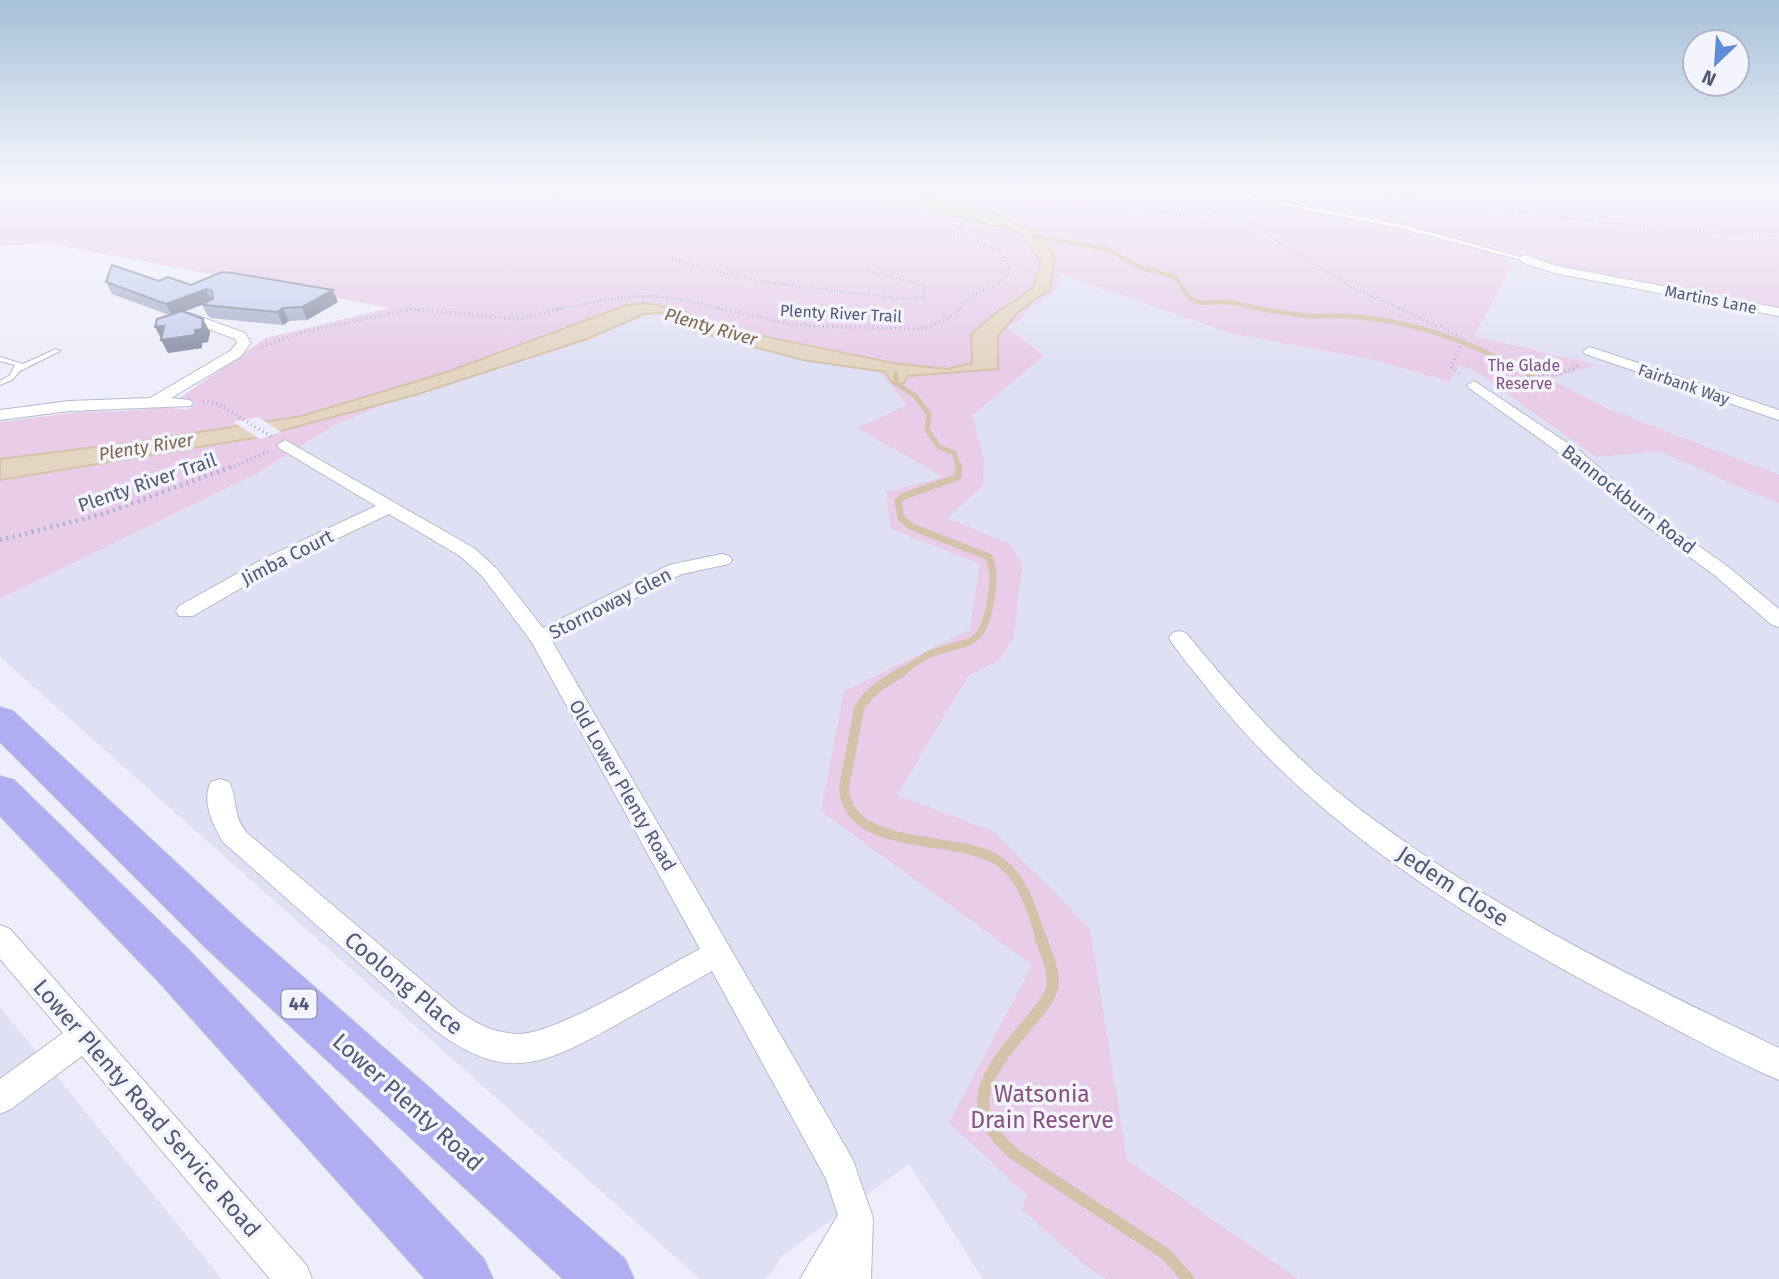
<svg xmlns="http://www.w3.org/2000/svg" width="1779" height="1279" font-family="'Fira Sans',sans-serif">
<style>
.residential{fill:#dfe0f4}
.green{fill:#e8cce8}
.water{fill:#e4d5c3;stroke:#d4c2aa;stroke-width:2}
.pier{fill:#ededfb}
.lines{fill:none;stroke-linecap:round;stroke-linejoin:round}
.stream-far4{stroke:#d4c2aa;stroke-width:4.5}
.stream-far3{stroke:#d4c2aa;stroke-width:5}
.stream-far2{stroke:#d4c2aa;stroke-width:7}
.stream-far1{stroke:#d4c2aa;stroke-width:10}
.stream{stroke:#d4c2aa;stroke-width:12}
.lane-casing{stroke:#b5bacf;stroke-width:2}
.street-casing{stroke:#b5bacf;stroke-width:2}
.primary-casing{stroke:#c7cad3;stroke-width:2}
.path-far2{stroke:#aab2d3;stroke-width:2.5;stroke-dasharray:1 2.5;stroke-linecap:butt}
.path-far1{stroke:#aab2d3;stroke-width:3.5;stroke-dasharray:1 3.5;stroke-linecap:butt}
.path{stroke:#aab2d3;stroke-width:4.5;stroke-dasharray:2 4.5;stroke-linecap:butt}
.lane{fill:#fff;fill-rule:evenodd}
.street{fill:#fff;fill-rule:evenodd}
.primary{fill:#b0adf2;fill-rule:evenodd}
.wall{fill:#abb2cd}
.shaded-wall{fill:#8b91a7}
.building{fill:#c7cfee;stroke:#8b91a7;stroke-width:2}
.labels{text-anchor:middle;stroke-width:7;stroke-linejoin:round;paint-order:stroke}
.far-street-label{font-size:16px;fill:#515a75;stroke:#f4f4fe}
.far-park-label{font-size:16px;fill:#85517f;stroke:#f4f4fe}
.far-water-label{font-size:18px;font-style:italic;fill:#7f6849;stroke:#f4f4fe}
.shield{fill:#f4f4fe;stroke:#82889e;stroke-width:2}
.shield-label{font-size:18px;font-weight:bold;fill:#515a75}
.street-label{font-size:19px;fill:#515a75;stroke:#f4f4fe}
.near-street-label{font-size:23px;fill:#515a75;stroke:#f4f4fe}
.near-park-label{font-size:23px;fill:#85517f;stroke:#f4f4fe}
</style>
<rect width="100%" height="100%" fill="#ededfb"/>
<!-- residential -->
<path class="residential" d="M1505 254H1525L1551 265 1779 308V1279H983L909 1164 782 1256 770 1275 764 1279H700L0 657V599L259 472 338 423 398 399 590 338 643 314 662 313 689 330 803 360 880 372 1043 355 1006 326 1020 321 1060 273 1233 334 1374 360 1449 382 1457 365 1476 371 1595 365 1473 337 1513 264 1503 258Z
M0 1007 222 1279H0Z"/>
<!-- green -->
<path class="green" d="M0 187H1779V308L1551 265C1536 256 1522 251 1505 254L1503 258 1513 264 1474 336 1597 365 1550 379 1606 408 1779 475V504L1659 451 1596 457 1476 371 1457 365 1450 382 1374 360 1233 334 1060 274 1059 285 1052 293 1027 311 1020 321 1006 326 1044 356 972 415 984 460 983 486 947 518 1010 544 1022 565 1014 636 1000 660 968 676 897 795 994 832 1090 929 1127 1160 1298 1279H1106L1086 1266 1021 1209 1028 1196 949 1123 1032 965 821 811 844 691 970 630 980 564 891 529 886 492 943 477 857 428 907 405 880 372 803 360 689 330 662 313 643 314 590 338 398 399 338 423 259 472 0 599V422L79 412 127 411 163 407 187 410 196 403 180 398 266 338 389 308 46 243 0 246Z"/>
<!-- water -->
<path class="water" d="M851 187H883L998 215 1037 232 1055 258 1050 289 1017 313 998 336V369L908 376 904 383 894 385 885 372 803 360 689 330 662 313 644 314 590 338 415 395 254 438 0 480V459L143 441 301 416 447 372 627 305 648 303 684 311 718 327 893 363 947 369 972 363 971 334 997 312 1033 288 1041 262 1019 232 886 199Z"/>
<!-- pier -->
<path class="pier" d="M258 417 281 432 260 439 233 422Z"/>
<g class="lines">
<!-- stream-far4 -->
<path class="stream-far4" d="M1032 236 1108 249 1136 266 1175 277C1196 314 1200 299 1235 303 1246 305 1256 308 1268 310"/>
<!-- stream-far3 -->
<path class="stream-far3" d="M1255 308C1273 311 1291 314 1309 316 1322 317 1335 315 1347 316 1415 320 1484 346 1541 382
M896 374V383L916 397 929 414 927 430 939 447 954 453 959 468"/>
<!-- stream-far2 -->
<path class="stream-far2" d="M900 673C909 667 919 660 928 655 967 638 982 653 991 599 993 583 995 573 989 557L912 527 901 518 898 501 904 496 958 477 959 466"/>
<!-- stream-far1 -->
<path class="stream-far1" d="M903 671C886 682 869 690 859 709L844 788C849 855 959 832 1000 862 1024 879 1032 911 1041 938"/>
<!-- stream -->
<path class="stream" d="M1040 936C1045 951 1056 973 1052 988 1048 1002 1036 1014 1028 1024 987 1073 957 1108 1017 1156L1167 1255 1188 1279"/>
<!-- lane casing -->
<g class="lane-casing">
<path id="lane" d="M1191 187H1200L1404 225 1528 259 1525 261 1404 229Z
M56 349 60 351 20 371 12 380 0 385V381L10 375 15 365 0 361V357L23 364Z"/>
</g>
<!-- street casing -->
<g class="street-casing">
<path id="street" d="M1525 255 1557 266 1779 308V316L1554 273 1521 262V256Z
M190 313 245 333 251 343 240 357 171 398 190 400 193 403 190 406 69 411 0 420V410L69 401 150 398 230 351 237 343 235 339 185 320 183 317Z
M1590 347 1779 410V420L1585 354 1583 351Z
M1474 381 1581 452 1653 514 1727 566 1779 609V627L1772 625 1713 574 1641 522 1569 460 1469 388 1467 385Z
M285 440 474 548 496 568 543 628 669 565 722 554 729 556 732 560 729 564 682 574 552 641 853 1160 873 1218 871 1279H800L838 1215 826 1179 712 971C679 990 646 1008 614 1026 544 1065 506 1083 436 1031L223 842C213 825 201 801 211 782L220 779 229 782C238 800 232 814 246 832L458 1011C477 1024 492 1032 516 1034 555 1036 661 969 700 949L531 641 482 576 460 556 389 514 277 567 193 616H179L176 611 179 606 263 559 376 506 279 448 277 445Z
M1179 631 1186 633C1225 680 1263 725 1308 766 1342 798 1382 826 1421 853 1534 930 1656 989 1779 1048V1080C1732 1060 1687 1035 1641 1011 1481 928 1316 830 1204 684 1192 669 1179 654 1169 638L1172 633Z
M0 925 10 929 307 1266 312 1279H270L82 1056 11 1109 0 1114V1079L63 1033 0 959Z"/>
</g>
<!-- primary casing -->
<g class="primary-casing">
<path id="primary" d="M0 707 13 711 238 920 625 1259 634 1279H563L206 948 0 742Z
M0 776 14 780 189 950 484 1259 493 1279H425L157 980 0 816Z"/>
</g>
<!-- path-far2 -->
<path class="path-far2" d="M536 187 562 200
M1310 192 1384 195 1639 227 1779 237
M1228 211 1352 287 1402 310
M669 259 763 282 904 299 924 297V287L918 283 865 270
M407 310H421
M556 310C625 294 654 290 723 310
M958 310C962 306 966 301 970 298 983 289 1007 285 1010 267L998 249 952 233 985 208 1011 200 1090 202 1187 216 1210 215 1232 208"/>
<!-- path-far1 -->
<path class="path-far1" d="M717 308 793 325 917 329C933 327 948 320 960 308
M1399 308 1464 338 1451 366 1461 375
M262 347 303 332 411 309 518 319 564 308
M1498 382 1559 374 1581 365
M203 401 218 404 272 437
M230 468 268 452"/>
<!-- path -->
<path class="path" d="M0 540 103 514 234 466"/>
<!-- lane -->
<use href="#lane" class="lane"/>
<!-- street -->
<use href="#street" class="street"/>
<!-- primary -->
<use href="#primary" class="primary"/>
</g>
<!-- wall -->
<path class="wall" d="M159 281 191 285 338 302 307 320 289 321 283 325 211 318 208 316 202 305 183 312 210 332 208 342 202 343V348L168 353 162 339 169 315 112 294 106 282Z"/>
<!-- shaded-wall -->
<path class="shaded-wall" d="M206 289 212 301 172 316 166 304Z
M333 290 338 302 307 320 302 307Z
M283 308 289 321 283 325 277 312Z
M203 319 210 332 208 342 202 343V348L168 353 161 340 195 330Z
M164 326 162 340 155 327Z"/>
<!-- building -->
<path class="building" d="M112 265 159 281 168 277 191 285 222 272 233 273 333 290 302 307 283 308 277 312 205 305 202 304 213 299 212 291 206 289 166 304 106 282Z
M182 311 203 319 202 329 195 330V335L161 340 164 326 155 327 157 319Z"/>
<!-- sky -->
<linearGradient id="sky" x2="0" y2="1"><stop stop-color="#a6c1d9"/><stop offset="0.51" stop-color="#f7f7fd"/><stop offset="1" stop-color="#f7f7fd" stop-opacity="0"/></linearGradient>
<rect width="1779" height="366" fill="url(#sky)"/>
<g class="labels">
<!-- far-street labels -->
<g class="far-street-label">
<text transform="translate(1711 299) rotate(11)" y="6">Martins Lane</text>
<text transform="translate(841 313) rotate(3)" y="6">Plenty River Trail</text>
<text transform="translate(1684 384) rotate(19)" y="6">Fairbank Way</text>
</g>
<!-- far-park labels -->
<g class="far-park-label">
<text x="1524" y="371">The Glade<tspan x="1524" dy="18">Reserve</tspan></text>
</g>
<!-- far-water labels -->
<g class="far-water-label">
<text transform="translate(711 327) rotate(16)" y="6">Plenty River</text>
<text transform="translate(146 447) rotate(-9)" y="6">Plenty River</text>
</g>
<!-- shield labels -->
<rect class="shield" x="281.5" y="989.5" width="35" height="29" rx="5"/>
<g class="shield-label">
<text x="299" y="1010">44</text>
</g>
<!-- street labels -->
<g class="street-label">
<text transform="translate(147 482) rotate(-19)" y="7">Plenty River Trail</text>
<text transform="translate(1629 499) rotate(38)" y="7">Bannockburn Road</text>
<text transform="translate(287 557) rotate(-27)" y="7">Jimba Court</text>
<text transform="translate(610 603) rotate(-27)" y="7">Stornoway Glen</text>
<text transform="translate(623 785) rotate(60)" y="7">Old Lower Plenty Road</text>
</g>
<!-- near-street labels -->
<g class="near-street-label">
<text transform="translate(1453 886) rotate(33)" y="8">Jedem Close</text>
<text transform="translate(404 983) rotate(40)" y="8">Coolong Place</text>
<text transform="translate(408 1102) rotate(42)" y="8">Lower Plenty Road</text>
<text transform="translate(147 1108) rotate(49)" y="8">Lower Plenty Road Service Road</text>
</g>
<!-- near-park labels -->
<g class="near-park-label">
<text x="1042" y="1102">Watsonia<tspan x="1042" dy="26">Drain Reserve</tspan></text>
</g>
</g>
<!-- north arrow -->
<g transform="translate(1716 63) rotate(205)"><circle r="33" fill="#f4f4fe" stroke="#b3b6c7" stroke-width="2"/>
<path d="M0-5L12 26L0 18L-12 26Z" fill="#608cd7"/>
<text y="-10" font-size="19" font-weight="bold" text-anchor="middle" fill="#515a75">N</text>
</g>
</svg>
